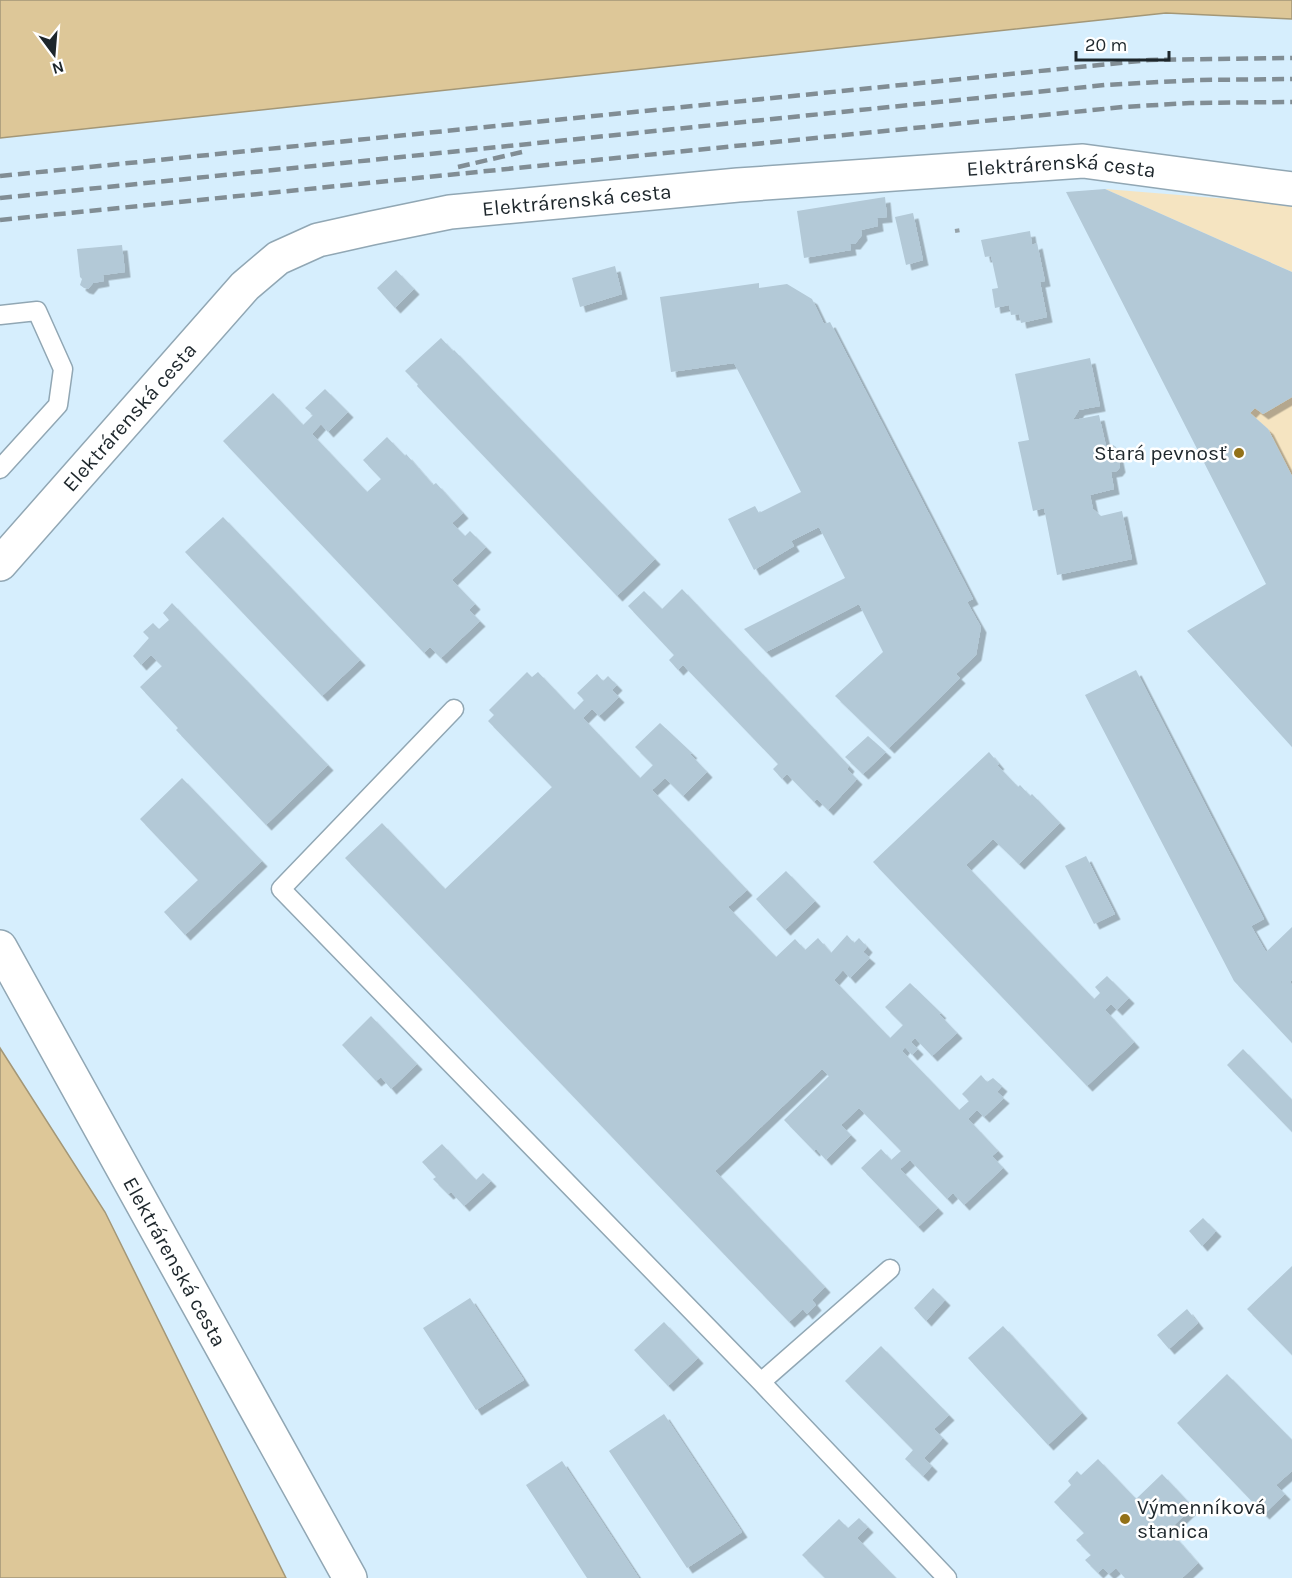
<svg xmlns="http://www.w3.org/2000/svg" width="1292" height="1578" font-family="Karla,sans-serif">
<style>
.built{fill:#d6eefd}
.green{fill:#f5e4c1}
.water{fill:#ddc798;stroke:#a39777;stroke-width:1.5}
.building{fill:#b3c9d7;filter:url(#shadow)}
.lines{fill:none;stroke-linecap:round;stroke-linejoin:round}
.service-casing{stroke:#91a7b4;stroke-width:21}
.minor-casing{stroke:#91a7b4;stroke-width:36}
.path{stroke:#96a2a9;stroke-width:4;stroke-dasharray:4.5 4.5;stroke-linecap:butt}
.service{stroke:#fff;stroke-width:18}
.minor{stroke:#fff;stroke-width:33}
.rail{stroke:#818d94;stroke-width:4.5;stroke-dasharray:12 6;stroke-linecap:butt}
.poi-dot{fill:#937118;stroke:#fff;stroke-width:2}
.labels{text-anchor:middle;stroke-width:5;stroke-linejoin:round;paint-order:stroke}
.street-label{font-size:21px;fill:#1d262b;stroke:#fff}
.poi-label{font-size:21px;fill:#1d262b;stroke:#fff;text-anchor:end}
</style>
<defs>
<filter id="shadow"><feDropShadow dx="5.5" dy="5.5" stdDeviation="0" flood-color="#0004"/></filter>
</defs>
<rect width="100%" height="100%" fill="#e8f6ff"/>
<!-- built -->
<path class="built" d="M1166 13 1292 19V1578H286L105 1212 0 1048V138Z"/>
<!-- green -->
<path class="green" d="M1105 189 1292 204V272Z
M1292 397V476L1268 429 1250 413 1255 408 1263 414Z"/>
<!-- water -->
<path class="water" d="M0 0H1292V19L1166 13 0 138Z
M0 1048 105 1212 286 1578H0Z"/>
<!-- building -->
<path class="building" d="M1105 189 1292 272V397L1263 414 1255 408 1250 413 1268 429 1292 476V747L1187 631 1266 584 1066 192Z
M885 197 887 217 877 218 878 226 861 230 862 235 855 244H850L851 250 804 258 797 211Z
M913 213 923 260 906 265 895 217Z
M1030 231 1032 245 1037 243 1045 281 1040 282 1047 317 1021 323 1019 314 1011 315 1009 305 995 308 992 289 998 288 991 256 985 257 981 240Z
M122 245 125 272 103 275 104 281 93 283 88 289 84 288 80 285 82 279 80 277 77 249Z
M615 266 622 294 580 307 572 278Z
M396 270 414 289 395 308 377 288Z
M759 283V288L787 284 812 299 824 324 830 322 973 599 967 602 981 627 976 655 956 674 960 678 889 748 835 696 883 652 859 604 766 652 744 629 845 578 819 527 791 541 794 546 754 570 728 519 755 506 759 513 801 492 734 363 671 372 660 297Z
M441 338 453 351 454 350 655 559 617 596 417 386 418 384 405 371Z
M1090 358 1100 406 1079 410 1074 418V420L1099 415 1106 446 1113 445 1116 447 1120 467 1117 471 1111 472 1114 489 1090 495 1093 509 1101 516 1122 511 1132 559 1057 575 1044 508 1033 511 1018 442 1029 440 1015 374Z
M325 389 348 412 328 432 321 424 312 434 367 492 381 479 363 460 387 437 405 456 406 454 433 485 436 483 463 513 452 523 465 536 470 531 486 547 452 580 475 604 469 610 480 621 441 658 430 647 424 653 223 441 273 393 303 425 313 415 305 408Z
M223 517 360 660 322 696 185 552Z
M682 589 849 766 847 769 857 779 828 810 817 799 814 802 787 774 782 779 773 769 778 764 683 665 678 670 669 660 674 655 628 606 644 591 662 609Z
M172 603 328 765 266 825 176 730 178 728 140 687 162 666 151 655 141 665 133 656 149 638 143 632 153 623 159 629 169 620 163 613Z
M1136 670 1264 919 1251 926 1266 952 1292 927V980L1290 982 1292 985V1043L1234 981 1085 695Z
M527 672 532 677 538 672 574 710 584 700 577 693 597 674 603 681 608 676 617 685 612 690 619 697 599 716 592 709 583 718 640 778 653 765 635 747 660 723 692 753 690 754 707 772 683 796 665 778 652 790 747 890 728 907 776 957 795 939 805 950 818 938 831 953 847 935 854 943 859 938 867 947 863 952 870 958 850 978 843 970 834 980 890 1038 903 1025 885 1007 910 983 941 1013 939 1014 957 1033 932 1056 915 1038 911 1042 918 1049 912 1055 905 1047 902 1051 959 1110 969 1101 962 1094 981 1075 987 1082 993 1078 1002 1086 997 1092 1004 1098 984 1117 977 1110 968 1119 998 1151 992 1156 1003 1168 964 1205 953 1193 947 1199 910 1160 900 1169 938 1208 918 1227 861 1168 881 1149 891 1160 901 1151 859 1108 841 1125 851 1135 826 1160 816 1149 814 1151 784 1120 829 1076 822 1069 715 1171 825 1287 812 1300 816 1305 807 1314 803 1309 789 1322 345 858 382 823 445 889 552 787 488 721 494 715 489 710Z
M868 736 886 752 863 774 845 757Z
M989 752 999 764 997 765 1018 787 1020 785 1030 796 1032 794 1060 823 1019 864 993 839 966 865 1094 999 1100 993 1095 987 1107 976 1129 998 1117 1010 1111 1004 1105 1010 1134 1042 1087 1086 873 862Z
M182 778 262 861 185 935 164 912 198 880 140 819Z
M1086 856 1115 914 1094 924 1065 866Z
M786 871 815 901 785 930 756 899Z
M371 1016 417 1064 391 1089 381 1077 376 1081 342 1045Z
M1243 1049 1292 1100V1132L1227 1065Z
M442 1144 476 1180 483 1173 491 1181 464 1206 451 1192 448 1194 433 1179 436 1177 422 1162Z
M1203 1218 1216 1231 1202 1246 1189 1231Z
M1292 1266V1355L1247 1309Z
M933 1288 945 1300 926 1321 914 1308Z
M470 1298 524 1380 476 1410 423 1328Z
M1187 1309 1198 1323 1169 1349 1157 1335Z
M664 1322 698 1358 668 1386 634 1350Z
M1003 1326 1082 1413 1048 1445 968 1358Z
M881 1346 949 1415 934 1429 943 1438 924 1458 932 1466 923 1476 905 1459 913 1450 845 1381Z
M1227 1374 1292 1440V1471L1276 1485 1285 1494 1264 1514 1177 1423Z
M664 1414 742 1532 687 1568 609 1451Z
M1098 1459 1136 1499 1162 1474 1193 1507 1169 1530 1198 1563 1182 1578H1125L1116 1568 1109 1574 1103 1568 1098 1573 1085 1560 1091 1555 1076 1540 1084 1533 1054 1502 1071 1485 1068 1481 1077 1471 1081 1475Z
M562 1461 639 1578H587L526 1485Z
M859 1518 868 1527 857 1538 896 1578H825L802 1555 839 1519 848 1528Z"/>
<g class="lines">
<!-- service casing -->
<g class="service-casing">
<path id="service" d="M0 315 37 311 63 369 58 405 0 469
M454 709 281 889 761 1382 947 1578
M761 1382 890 1269"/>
</g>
<!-- minor casing -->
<g class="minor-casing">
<g id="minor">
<path id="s1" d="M0 564 245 286 278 258 318 240 372 228 450 212 738 185 1083 161 1292 189"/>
<path id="s2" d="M0 947 350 1578"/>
</g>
</g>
<!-- path -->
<path class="path" d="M955 231 961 230"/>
<!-- service -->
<use href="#service" class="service"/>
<!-- minor -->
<use href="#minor" class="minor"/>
<!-- rail -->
<path class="rail" d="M458 167 522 152
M0 176 1149 60 1292 58
M0 198 1105 85 1197 80 1292 79
M0 220 1123 107 1190 103 1292 102"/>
</g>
<!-- markers -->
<g class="poi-dot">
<circle cx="1239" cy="453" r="6"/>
<circle cx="1125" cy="1519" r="6"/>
</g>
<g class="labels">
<!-- street labels -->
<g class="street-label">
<text dy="7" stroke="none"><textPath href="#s1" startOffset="1206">Elektrárenská cesta</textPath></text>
<text dy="7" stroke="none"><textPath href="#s1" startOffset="720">Elektrárenská cesta</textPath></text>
<text dy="7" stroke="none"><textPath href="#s1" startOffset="196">Elektrárenská cesta</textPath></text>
<text dy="7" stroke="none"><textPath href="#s2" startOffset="360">Elektrárenská cesta</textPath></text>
</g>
<!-- poi labels -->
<g class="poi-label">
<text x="1227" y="460">Stará pevnosť</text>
<text x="1137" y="1514" text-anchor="start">Výmenníková<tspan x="1137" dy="24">stanica</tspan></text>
</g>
</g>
<!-- north arrow -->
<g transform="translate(54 54) rotate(164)" stroke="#ffffff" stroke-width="4.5" paint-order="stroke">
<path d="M0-4.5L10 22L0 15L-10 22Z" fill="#1d262b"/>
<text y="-9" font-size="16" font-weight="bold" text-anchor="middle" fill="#1d262b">N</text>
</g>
<!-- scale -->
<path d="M1076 51v9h93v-9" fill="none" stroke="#1d262b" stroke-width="3"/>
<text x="1085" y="51" font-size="18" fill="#1d262b" stroke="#ffffff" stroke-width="4.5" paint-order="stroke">20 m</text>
</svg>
